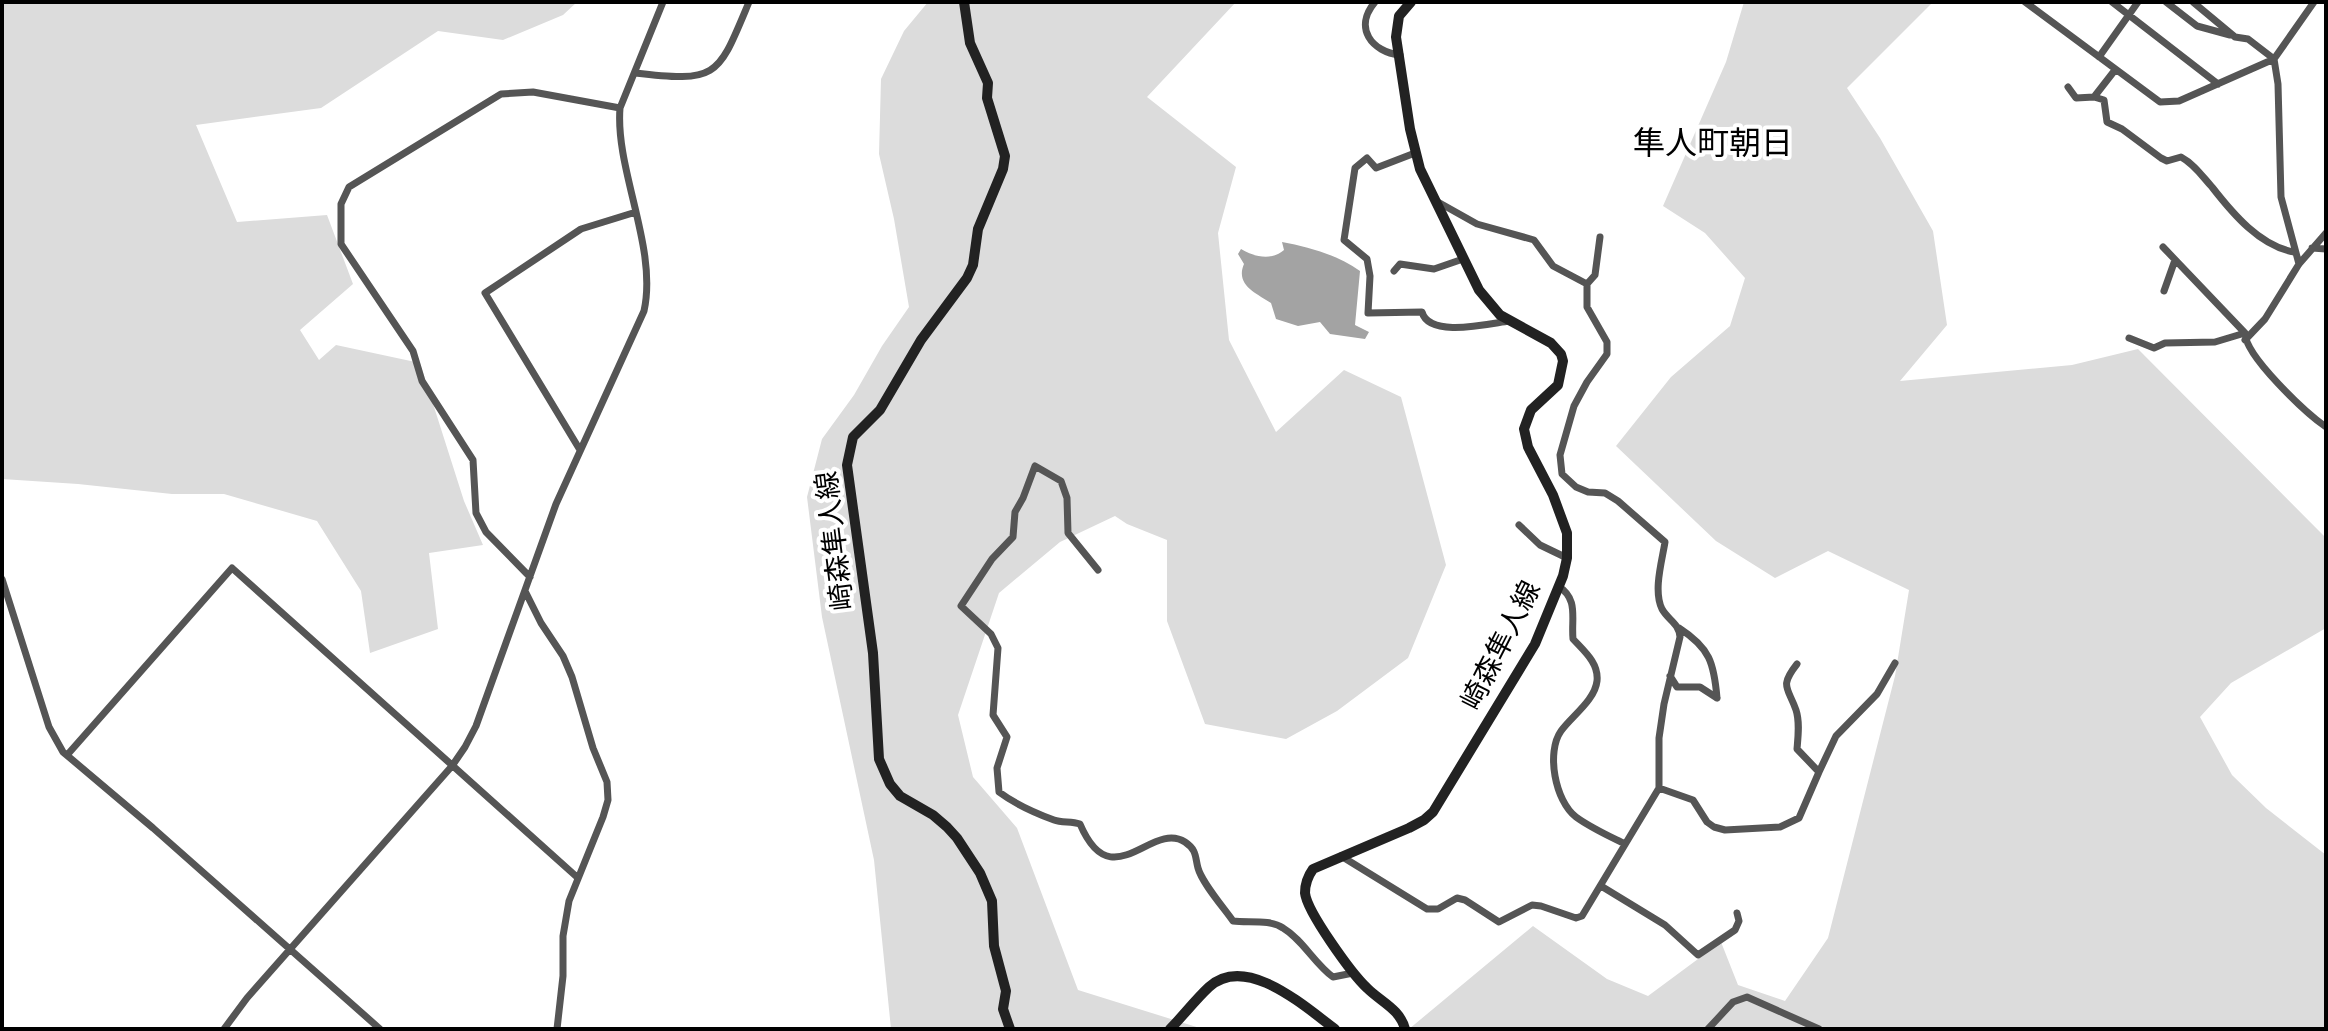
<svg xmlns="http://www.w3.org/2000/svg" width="2328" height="1031" font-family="'Fira Sans Condensed','Noto Sans JP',sans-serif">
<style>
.green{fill:#dcdcdc}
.water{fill:#a3a3a3}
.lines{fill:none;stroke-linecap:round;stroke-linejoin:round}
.minor{stroke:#555;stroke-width:7}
.secondary{stroke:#222;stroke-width:10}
.labels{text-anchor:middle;stroke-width:8;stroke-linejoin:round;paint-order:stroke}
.street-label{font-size:28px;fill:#000;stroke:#fff}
.quarter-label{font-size:32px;fill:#000;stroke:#fff}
</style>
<rect width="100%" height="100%" fill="#fff"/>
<!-- green -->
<path class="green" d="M2 2H577L563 15 503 40 438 31 321 108 196 125 237 222 327 215 353 284 300 330 319 360 336 345 420 363 464 501 483 545 429 553 438 629 370 653 361 591 317 521 224 494H172L78 484 2 479Z
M928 2H1236L1147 97 1236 167 1218 233 1229 340 1276 432 1344 370 1401 397 1446 565 1408 658 1337 711 1286 739 1205 724 1167 621V540L1127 524 1115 516 1060 542 999 593 958 715 973 777 1017 828 1078 990 1203 1029H891L874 860 822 617 807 497 822 439 854 395 882 346 909 307 894 219 879 154 881 79 904 31Z
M1744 2H1933L1847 88 1880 138 1933 231 1947 325 1900 381 2072 365 2138 349 2326 538V628L2231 683 2200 717 2232 775 2266 808 2326 855V1029H1409L1533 926 1607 979 1648 996 1721 942 1738 985 1785 1001 1828 938 1895 676 1909 590 1828 551 1775 578 1716 541 1616 446 1671 377 1730 326 1745 278 1705 233 1663 206 1726 62Z"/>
<!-- water -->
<path class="water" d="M1282 242C1309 247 1338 255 1360 271L1355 325 1369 332 1365 339 1330 334 1320 322 1298 326 1276 319 1271 303C1256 293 1235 285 1244 264L1238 254 1241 249C1254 257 1272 261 1284 250Z"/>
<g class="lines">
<!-- minor -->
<path class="minor" d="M1375 2C1353 28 1372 52 1400 55
M2025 2 2160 102 2179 101 2274 59 2314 2
M2112 2 2218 84
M2166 2 2197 26 2230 35
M2193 2 2235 37 2248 39 2274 59 2278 84 2281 197 2299 264
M2099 57 2138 2
M2115 70 2094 97 2104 100 2107 122 2122 129 2161 158 2167 161 2181 157C2194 164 2202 176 2212 187 2233 214 2260 246 2294 252
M635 73C719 83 718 76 749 2
M2068 87 2076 98 2094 97
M1415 153 1376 168 1367 158 1355 168 1344 240 1367 259 1370 276 1368 313 1422 312C1429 338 1487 324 1509 321
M2163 247 2245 333C2245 356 2306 413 2326 427
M2312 248 2326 249
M1394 271 1400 264 1434 269 1463 259
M1587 284 1595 275 1600 237
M2164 291 2175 260
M2129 338 2154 348 2165 343 2215 342 2245 333
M2245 340 2265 319 2299 264 2326 233
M580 450 485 293 581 229 636 212
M1519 525 1540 545 1567 558
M1098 570 1068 533 1067 498 1061 481 1035 466 1023 498 1015 512 1013 537 992 559 961 606 991 634 998 648 993 715 1007 737 997 768 999 792C1015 804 1035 813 1054 820 1062 823 1071 821 1080 824 1112 899 1151 820 1185 842 1197 850 1195 857 1198 868 1202 883 1224 908 1233 921 1248 923 1270 919 1283 928 1303 940 1314 963 1333 977L1353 973
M530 577 486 532 476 513 473 460 422 381 413 351 341 244V204L349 187 501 94 533 92 620 108
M2 579 49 727 63 752 153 828 380 1029
M1558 586C1579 599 1571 618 1573 639 1584 651 1599 663 1597 681 1595 700 1572 716 1561 731 1546 752 1555 801 1576 817 1591 828 1609 836 1625 844
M525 591 541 623 563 656 572 677 593 748 607 782 608 800 603 817 569 901 563 936V976L557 1029
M1679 628C1710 648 1714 663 1717 698
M1670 676 1677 687H1700L1717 698
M68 754 232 568 578 878
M1819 772 1836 736 1877 694 1895 663
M1659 788 1693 800 1707 822 1714 827 1725 830 1780 827 1799 818 1819 772 1797 749C1798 737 1800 722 1796 710 1788 687 1779 687 1797 664
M1341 856 1427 909H1438L1457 898 1465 900 1499 922 1532 905 1541 906 1576 918 1582 916 1659 788V738L1664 704 1680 637C1679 623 1668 620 1662 609 1653 591 1662 561 1665 542L1618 501 1605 493 1588 492 1576 487 1562 474 1560 455 1574 406 1587 382 1607 354V342L1587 307V284L1553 266 1534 240 1477 224 1436 201
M1601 886 1665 925 1698 955 1735 930 1739 921 1737 913
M224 1029 247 998 452 766 465 747 476 726 556 504 644 311C658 248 615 170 620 108L663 2
M1708 1029 1733 1002 1747 997 1819 1029"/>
<!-- secondary -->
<path class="secondary" d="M964 2 970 43 988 83 987 98 1005 156 1003 169 978 229 973 265 967 278 921 340 880 410 853 437 847 465 873 653 879 759 890 784 900 796 933 815 947 827 957 838 980 873 992 901 994 946 1006 991 1003 1009 1010 1029
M1170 1029C1183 1016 1195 1000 1209 987 1246 953 1305 1007 1335 1029
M1405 1029C1400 1009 1381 1002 1367 988 1352 974 1307 912 1305 893 1305 883 1308 876 1313 869L1409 828 1424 820 1433 812 1535 644 1563 576 1567 558V533L1553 495 1528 447 1524 429 1531 410 1558 385 1563 361 1561 354 1551 343 1500 315 1479 290 1420 169 1410 129 1396 37 1399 16 1411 2"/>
</g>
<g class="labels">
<!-- street labels -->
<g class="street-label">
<text transform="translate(834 541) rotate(-97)" y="10">崎森隼人線</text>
<text transform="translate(1500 645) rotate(-63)" y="10">崎森隼人線</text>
</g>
<!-- quarter labels -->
<g class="quarter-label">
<text x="1713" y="154">隼人町朝日</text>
</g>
</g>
<!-- border -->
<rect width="2328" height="1031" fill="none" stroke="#000000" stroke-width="8"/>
</svg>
